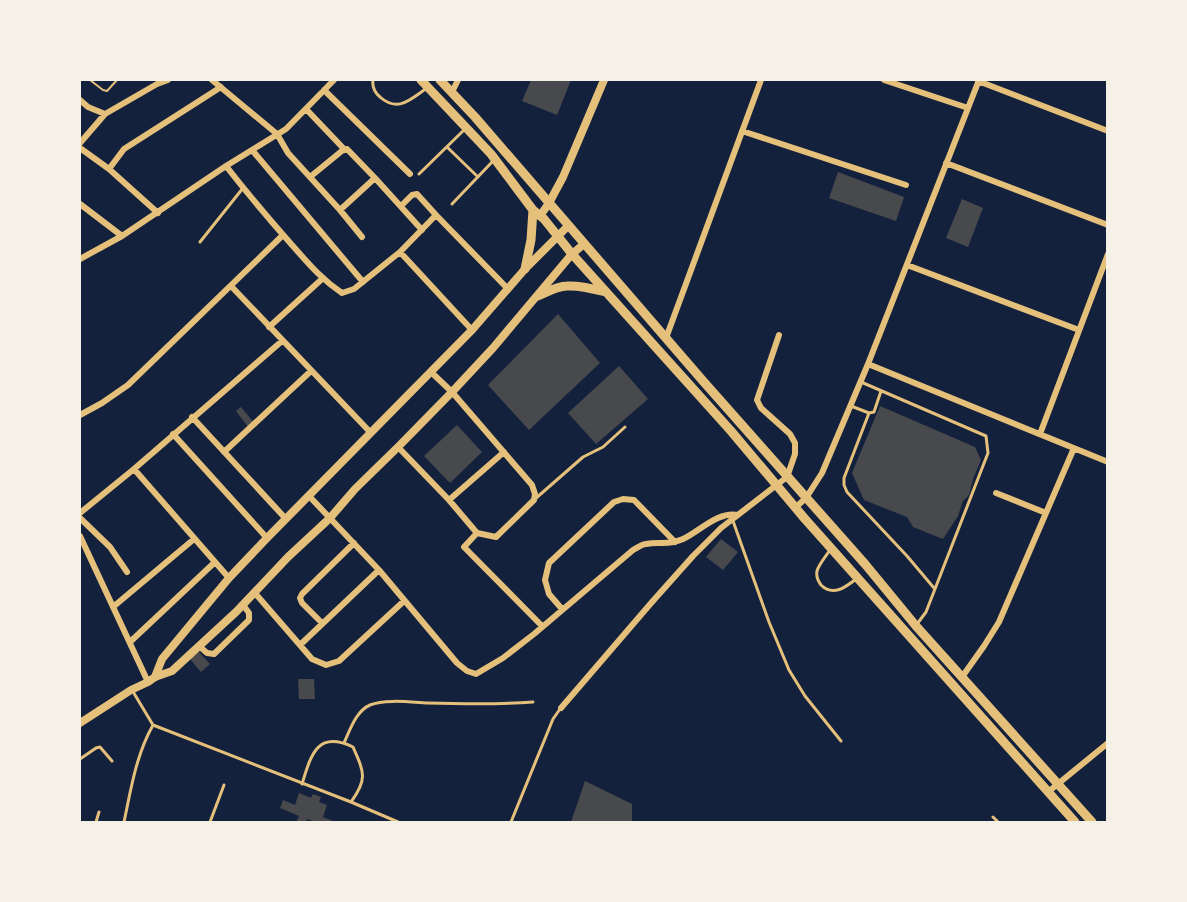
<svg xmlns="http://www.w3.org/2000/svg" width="1187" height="902" font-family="'Archivo Narrow',sans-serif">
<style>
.building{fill:#48494c}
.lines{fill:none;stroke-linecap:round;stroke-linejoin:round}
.path{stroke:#e5c07b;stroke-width:2}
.service{stroke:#e5c07b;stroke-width:3}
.minor{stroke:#e5c07b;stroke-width:6}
.tertiary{stroke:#e5c07b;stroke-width:8}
.primary{stroke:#e5c07b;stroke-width:9}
</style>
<rect width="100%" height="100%" fill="#14213d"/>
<!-- building -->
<path class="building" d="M531 80H571L557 115 522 101Z
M838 172 904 197 896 221 829 198Z
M962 199 983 208 968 247 946 238Z
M558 314 600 363 529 430 488 385Z
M619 366 648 399 596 444 568 413Z
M880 406 975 447 981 460 973 479 969 495 963 501 958 516 943 539 913 527 907 517 864 500 852 473Z
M241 407 254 423 248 427 236 411Z
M457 425 482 452 450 483 424 456Z
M721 539 738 552 723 570 706 557Z
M199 652 210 664 201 672 190 659Z
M298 679H314L315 699H299Z
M585 781 632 804V822H571Z
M299 793 311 798 313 794 321 797 319 802 327 805 323 817 333 821 332 822H316L307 819 306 822H296L299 816 280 808 283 800 295 805Z"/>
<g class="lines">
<!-- path -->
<path class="path" d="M90 80 103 90 107 91 117 80"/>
<!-- service -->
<path class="service" d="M373 80C372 87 374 92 380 97 398 113 411 99 427 88
M447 147 478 177
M419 174 465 129
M452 204 493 161
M200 242 243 188
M861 382 986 436 988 453 926 612 917 624
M851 406 869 413 874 412 881 391
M869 413 844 478V485L847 492 907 556 934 588
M535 499 583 457 603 447 625 427
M733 521 769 622 789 670 805 696 841 741
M830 550C826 556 819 564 817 571 816 576 818 581 821 585 833 597 846 587 856 579
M132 690 153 725 351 802 398 822
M344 743C350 730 356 711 370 705 384 699 410 702 426 703 462 704 497 705 533 702
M80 759 96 748 100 747 112 761
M302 784C311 755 317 730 353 747 364 772 368 779 351 802
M993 817 998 822
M96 822 99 812
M124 822C131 789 136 755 153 725
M210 822 224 785
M511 822 553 719 560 709"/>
<!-- minor -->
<path class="minor" d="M212 80 277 134 288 153 340 210 375 178 347 149 343 150 310 177
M884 80 968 108
M978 81 1108 131
M324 90 410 174
M452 92 458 80
M80 100 88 107 105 114 157 84 168 80
M306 109 345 150
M742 131 906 185
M80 143 105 114
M80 148 109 169 158 213
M252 150 363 282
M946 163 1108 225
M226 166C247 193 269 219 292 245 308 263 321 279 342 293L354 289 400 252 472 330
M109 169 124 149 221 87
M375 178 422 230
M80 204 122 236
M401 206 412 195 417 194 436 215
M340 210 362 237
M400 252 436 215 508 289
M80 259 122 236 226 166 286 129 334 80
M907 265 1079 330
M231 286 371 433
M269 327 322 279
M666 338 761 80
M868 364 1108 462
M80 415 102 403 128 385 283 235
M192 417 286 519
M173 434 267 538
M1040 434 1108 254
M398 447 449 500 477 533 496 537 534 500 535 494 532 485 452 392 431 372
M224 452 311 371
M134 469 229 578
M996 493 1046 513
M309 496 379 570 457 663 467 671 476 674 503 658 534 634 633 550C637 548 642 544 646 544 659 541 668 546 683 539 700 531 718 511 738 515
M449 500 504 452
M796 507 806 498 822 473 868 364 979 80
M80 513 134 469 282 341
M80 518 110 547 127 572
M477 533 464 547 542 626
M80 536 148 682
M254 592 312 659 326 665 339 661 404 601
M113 607 194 539
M562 609 549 594 545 580 549 563 614 502 623 499 634 500 675 542
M322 623 302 603 300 598 302 594 354 543
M130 642 215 562
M300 645 379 570
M199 646 207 653 214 654 249 620V613L243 605
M962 677 984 646 999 622 1074 448
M561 708 652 602 693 556 721 528 787 477 795 454V443L790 434 761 408 757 400 779 335
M1048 792 1108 743"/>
<!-- tertiary -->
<path class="tertiary" d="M540 216 549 203 563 177 604 80
M155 677 162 659 229 578 267 538 472 330 525 269 568 226
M80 723 131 690 148 682 155 677 172 671 236 612 288 557 330 518 355 489 398 447 452 392 493 348 572 254 584 244"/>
<!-- primary -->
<path class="primary" d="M421 80 491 154 533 210 544 219 572 254 731 431 805 519 1075 822
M440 80 475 117 703 381 865 564 916 626 1092 822
M525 269 531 240 533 210
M538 296C547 292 557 286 567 286 580 285 594 289 606 292"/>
</g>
<!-- border -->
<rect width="1187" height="902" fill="none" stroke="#f6f1e7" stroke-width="162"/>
</svg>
